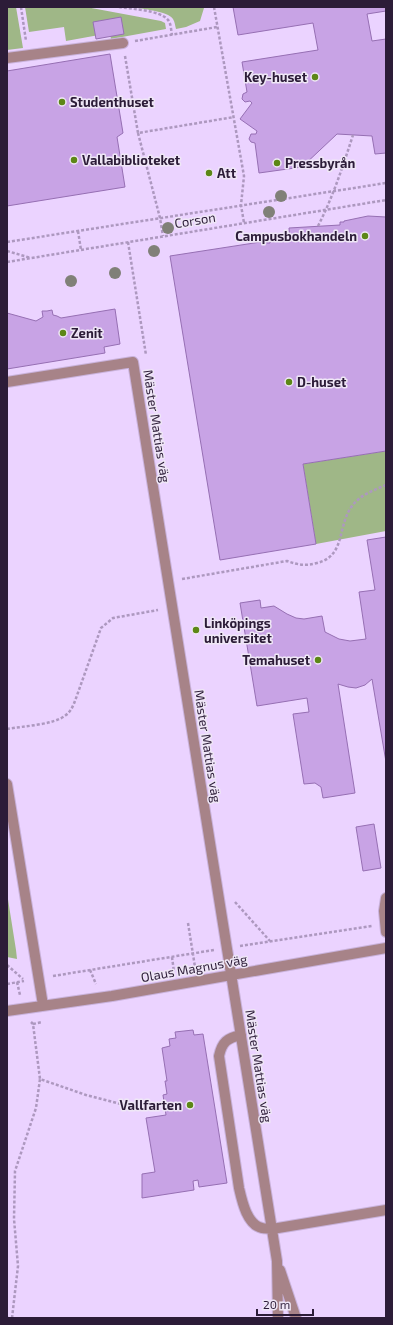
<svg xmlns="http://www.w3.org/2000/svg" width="393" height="1325" font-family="'Exo 2',sans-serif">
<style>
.green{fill:#9fb787}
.building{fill:#c8a3e5;stroke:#966fb3}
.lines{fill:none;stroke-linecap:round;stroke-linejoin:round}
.minor-casing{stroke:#c9b2db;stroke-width:12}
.path{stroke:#ad98bf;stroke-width:2.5;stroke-dasharray:3 2;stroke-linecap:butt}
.minor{stroke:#a78388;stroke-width:10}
.tree{fill:#808078}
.poi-dot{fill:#5c8716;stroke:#efe7f6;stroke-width:1.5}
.labels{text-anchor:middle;stroke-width:3;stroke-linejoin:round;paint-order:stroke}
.poi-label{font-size:13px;font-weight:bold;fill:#2c1c38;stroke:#efe7f6;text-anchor:start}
.street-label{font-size:13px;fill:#2c1c38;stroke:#efe7f6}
</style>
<rect width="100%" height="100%" fill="#ebd3ff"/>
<!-- green -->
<path class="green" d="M7 7H16L23 48 7 50Z
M25 7H86L161 21 165 23 166 29 111 39 110 33 66 41 64 27 29 32Z
M132 7H204V8L200 21 186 27 176 29C175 26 175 22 173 19 168 11 141 9 132 7Z
M386 451V531L316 544 303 464Z
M7 893 16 950 17 959 7 957Z"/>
<!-- building -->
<path class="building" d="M233 7H386V11L367 14 372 41 386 39V153L375 154 372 136 337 134 302 167 259 173 255 143 251 142 249 139 251 134H256L257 131 240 119 252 103 250 101 245 102 242 99 243 94 247 92 242 62 318 50 313 23 238 35Z
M121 17 124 34 96 39 93 22Z
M110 54 123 133 117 137 125 187 7 206V71Z
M368 216 386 217V451L303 464 316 544 220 560 170 256 267 241V243H270L271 240 278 237H281L287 240H290L289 228 340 225V222H344V221Z
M115 309 120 344 104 347 105 353 7 369V313L36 321 43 317 42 311H47L52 310 53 315 57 316 61 318Z
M386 537V762L372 679 365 685 356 688 348 687 338 684 355 793 323 798 321 787 315 783 304 784 293 714 309 712 307 698 257 706 240 603 260 600 261 608 274 606 287 614 296 618 304 619 322 616 325 632 339 639 350 641 366 639 359 592 375 590 367 540Z
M374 824 381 868 363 871 356 827Z
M193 1030 194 1035 203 1034 227 1183 199 1187 198 1180 193 1181 194 1190 142 1198V1174L155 1172 146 1118 166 1115 163 1095 167 1094 165 1081H167L162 1048 170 1046 169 1039 176 1038 175 1032Z"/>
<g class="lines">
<!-- minor casing -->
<g class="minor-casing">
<path id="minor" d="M7 58 123 43
M7 382 133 362 277 1261 278 1318
M7 784 43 1005
M386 898 384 911 386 932
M7 1011 112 996 386 948
M241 1035C227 1038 222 1042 219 1056L239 1188C242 1201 247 1225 262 1228 265 1229 269 1228 272 1229L386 1210
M280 1270 296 1318"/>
</g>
<!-- path -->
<path class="path" d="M21 7 26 41
M119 7C131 9 160 10 168 20 171 23 171 30 172 35
M214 7 244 176 241 205 244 223
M135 41 217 27
M125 56 138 133 234 117
M138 133 160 218 163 236
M318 226C333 197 343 166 353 135
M78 231 81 250
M7 242 386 183
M128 242 146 355
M7 251 31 258
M7 262 386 200
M182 579 287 561C298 565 306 566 317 563 346 556 337 526 352 506 360 495 374 490 386 485
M7 729C23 726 54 725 66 715 71 711 73 706 75 701L101 628 113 618 158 610
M235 902 270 941
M188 923 195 967
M240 946 372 926
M172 957 174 972
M7 965 23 979
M90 970 96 984
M53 976 214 950
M17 982 20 995
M7 984 24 981
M31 1022 33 1024 40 1079 86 1095 140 1109
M33 1024 42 1022
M7 1318H9
M12 1318 18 1266 14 1219 15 1171 36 1108 40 1079"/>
<!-- minor -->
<use href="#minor" class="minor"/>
</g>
<!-- trees -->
<g class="tree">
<circle cx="281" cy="196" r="6"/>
<circle cx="269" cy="212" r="6"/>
<circle cx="168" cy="228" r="6"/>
<circle cx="154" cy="251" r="6"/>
<circle cx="115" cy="273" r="6"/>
<circle cx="71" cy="281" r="6"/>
</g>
<!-- markers -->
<g class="poi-dot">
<circle cx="315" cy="77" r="4"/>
<circle cx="62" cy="102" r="4"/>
<circle cx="74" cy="160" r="4"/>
<circle cx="277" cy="163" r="4"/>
<circle cx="209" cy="173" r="4"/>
<circle cx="365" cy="236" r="4"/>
<circle cx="63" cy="333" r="4"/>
<circle cx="289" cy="382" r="4"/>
<circle cx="196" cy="630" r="4"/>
<circle cx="318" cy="660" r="4"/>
<circle cx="190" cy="1105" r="4"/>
</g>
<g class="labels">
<!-- poi labels -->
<g class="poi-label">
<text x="307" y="82" text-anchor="end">Key-huset</text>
<text x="70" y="107">Studenthuset</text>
<text x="82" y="165">Vallabiblioteket</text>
<text x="285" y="168">Pressbyrån</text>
<text x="217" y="178">Att</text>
<text x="357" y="241" text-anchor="end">Campusbokhandeln</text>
<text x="71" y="338">Zenit</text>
<text x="297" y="387">D-huset</text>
<text x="204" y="628">Linköpings<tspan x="204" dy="15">universitet</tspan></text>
<text x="310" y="665" text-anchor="end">Temahuset</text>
<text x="182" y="1110" text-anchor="end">Vallfarten</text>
</g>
<!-- street labels -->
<g class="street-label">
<text transform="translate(195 220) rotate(-9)" y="5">Corson</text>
<text transform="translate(157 426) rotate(81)" y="5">Mäster Mattias väg</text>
<text transform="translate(208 746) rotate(81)" y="5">Mäster Mattias väg</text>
<text transform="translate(194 968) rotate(-10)" y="5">Olaus Magnus väg</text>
<text transform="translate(259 1066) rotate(81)" y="5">Mäster Mattias väg</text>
</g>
</g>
<!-- border -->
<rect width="393" height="1325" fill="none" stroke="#2c1c38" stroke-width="16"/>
<!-- scale -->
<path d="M257 1309v6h56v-6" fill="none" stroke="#2c1c38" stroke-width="2"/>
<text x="263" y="1309" font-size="12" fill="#2c1c38" stroke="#efe7f6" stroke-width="3" paint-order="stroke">20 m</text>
</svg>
